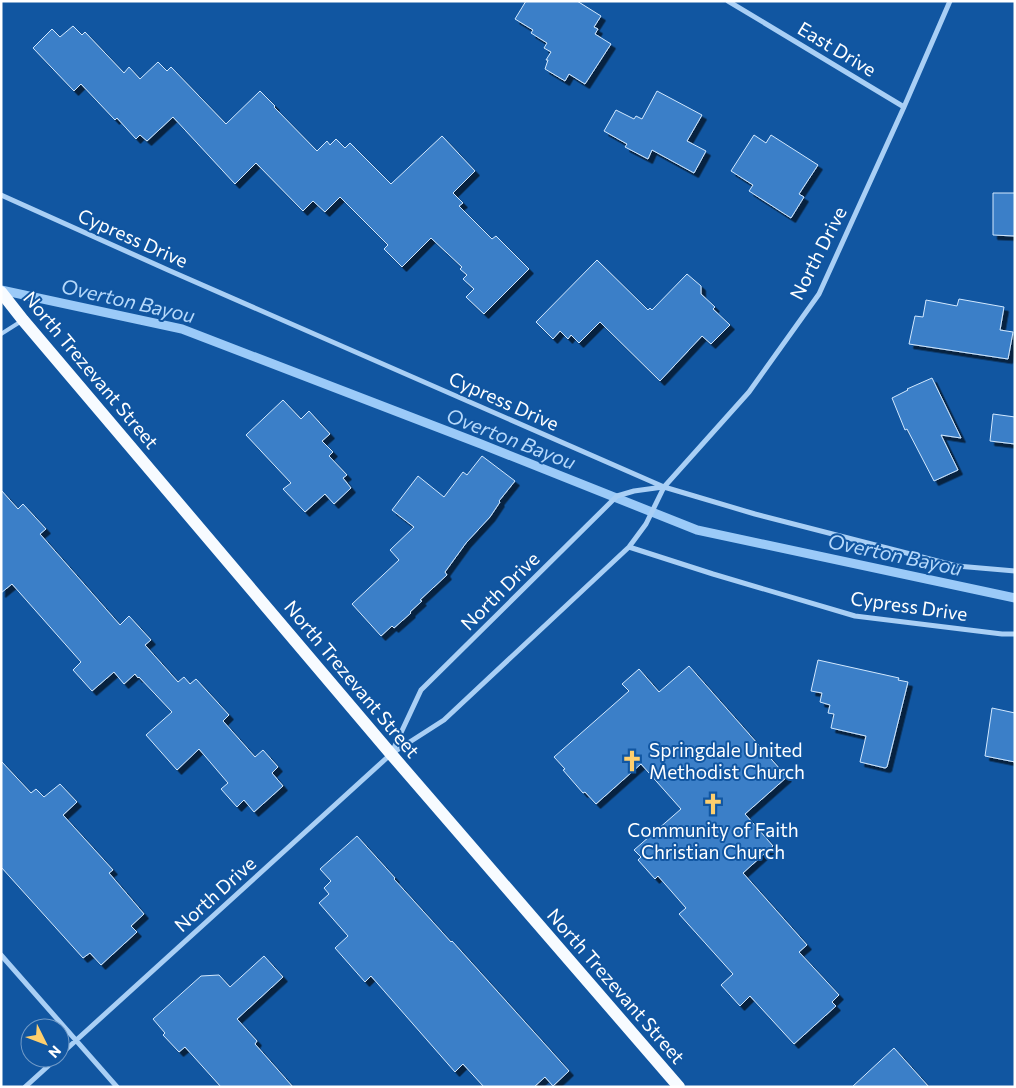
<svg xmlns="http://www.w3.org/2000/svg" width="1016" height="1088" font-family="Commissioner,sans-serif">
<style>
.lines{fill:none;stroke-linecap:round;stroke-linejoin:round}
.stream{stroke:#9bcaf8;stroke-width:9}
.building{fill:#3a7fc8;stroke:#d2e8fe;filter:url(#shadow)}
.lane{stroke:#a9cff5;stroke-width:4}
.street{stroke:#a9cff5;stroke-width:5}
.primary{stroke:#f7fbff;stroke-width:12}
.labels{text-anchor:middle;stroke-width:4;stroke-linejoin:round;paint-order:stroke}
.street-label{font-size:19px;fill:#fff;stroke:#1156a1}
.poi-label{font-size:19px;fill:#fff;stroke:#1156a1;text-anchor:start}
.water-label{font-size:20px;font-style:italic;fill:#b6d9fb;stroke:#1156a1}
</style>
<defs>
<filter id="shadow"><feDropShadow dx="4.5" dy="4.5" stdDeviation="0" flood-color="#0009"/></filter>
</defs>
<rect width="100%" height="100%" fill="#1156a1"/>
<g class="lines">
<!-- stream -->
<path class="stream" d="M1 290 182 329 481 444 697 530 1015 598"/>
</g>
<!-- building -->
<path class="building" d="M526 1H577L601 16 594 27 598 29 595 34 611 44 585 84 569 74 565 81 545 69 548 60H546L551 52 544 48 547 43 531 33 533 30 515 19Z
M73 26 82 35 85 32 124 73 129 67 140 79 158 62 167 71 171 67 226 124 260 91 275 106 274 107 317 151 327 141 330 145 336 139 345 148 350 143 391 184 442 136 475 171 453 193 463 203 459 206 492 239 496 236 529 269 484 314 466 297 474 289 463 279 467 275 460 269 462 267 431 238 402 267 384 249 388 245 340 197 325 212 313 201 303 211 256 163 235 184 173 117 147 141 140 135 136 139 117 118 115 120 81 84 74 91 33 48 52 29 60 37Z
M657 91 702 115 687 141 706 151 694 173 652 150 648 159 625 147 627 144 604 131 616 110 634 119 636 116 642 119Z
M754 135 766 143 771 135 818 165 799 194 804 197 791 218 749 191 753 185 731 171Z
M993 193H1015V236L993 235Z
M597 260 648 310 650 308 652 310 687 274 701 286V294L715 307 713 309 730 325 711 344 702 336 660 381 600 322 579 343 571 335 568 339 560 331 553 339 536 322Z
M959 299 1004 307 1000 330 1013 332 1008 359 909 344 915 316 923 317 926 300 957 306Z
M932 378 961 438 941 435 958 470 934 481 907 429 905 430 892 398 908 390 907 389Z
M283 400 301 419 309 411 330 434 322 441 333 452 329 456 347 475 343 478 351 488 334 504 325 494 305 512 283 489 291 483 246 435Z
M993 414 1015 417V444L990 441Z
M482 456 515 481 499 501 500 502 490 517 466 543 445 572 447 575 420 600 422 601 410 612 411 613 394 628 392 626 381 636 352 604 399 560 390 550 414 527 392 510 418 476 444 497 463 472 467 475Z
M1 490 18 509 23 504 46 529 40 534 120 625 129 616 151 640 145 645 178 682 184 677 190 684 196 679 229 715 223 721 255 757 263 750 278 767 272 773 283 786 254 812 244 800 237 807 221 789 228 783 199 749 177 770 146 735 172 712 139 677 138 678 135 674 124 684 114 672 92 691 73 670 81 662 12 584 1 593Z
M818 660 899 678 898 680 908 682 887 767 885 768 860 762 866 736 831 728 834 714 828 713 830 705 820 702 822 693 811 691Z
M689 666 787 777 745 814 773 846 743 873 807 945 799 952 839 995 832 1002 836 1006 794 1044 750 996 740 1006 721 985 733 974 679 914 686 908 658 876 655 879 638 860 641 857 634 850 681 809 641 764 596 804 585 792 583 793 563 770 565 769 554 757 629 691 622 684 639 669 659 692Z
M992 708 1015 713V762L985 756Z
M1 761 31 793 36 789 44 797 60 784 77 802 63 815 113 870 109 873 144 914 131 926 137 932 101 965 90 953 83 958 1 867Z
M357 836 395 878 394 879 451 942 452 941 569 1071 553 1086 545 1077 534 1087H484L463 1064 455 1072 371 976 365 982 335 948 348 936 319 903 329 894 324 888 331 881 320 869Z
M264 956 283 977 237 1019 257 1041 255 1044 293 1087H221L185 1047 179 1052 163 1035 165 1033 153 1019 201 976 219 975 230 987Z
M894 1048 929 1087H852Z"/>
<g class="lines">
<!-- lane -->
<path class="lane" d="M1 334 20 322"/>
<!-- street -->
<path class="street" d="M728 1 904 107
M1 195 168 270 664 487 755 514 957 566 1015 571
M629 547 713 574 855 616 1002 634H1015
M392 752 421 690 617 496 634 491 663 487
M1 955 117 1087
M60 1055 391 754 444 720 629 547 646 524 664 487 749 392 819 294 904 107 950 1
M25 1087 57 1058"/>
<!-- primary -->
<path class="primary" d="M1 292 23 320 391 754 679 1087"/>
</g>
<!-- icons -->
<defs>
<g id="church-bare" transform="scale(1.725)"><path d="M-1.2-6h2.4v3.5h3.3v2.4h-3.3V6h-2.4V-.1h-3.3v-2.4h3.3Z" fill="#ffcf6d" stroke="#1156a1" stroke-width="2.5" paint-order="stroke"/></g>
</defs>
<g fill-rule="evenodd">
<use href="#church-bare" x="632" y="761"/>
<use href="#church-bare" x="713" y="804"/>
</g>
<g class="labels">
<!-- street labels -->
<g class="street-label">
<text transform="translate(837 49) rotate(31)" y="7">East Drive</text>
<text transform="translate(133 238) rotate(24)" y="7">Cypress Drive</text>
<text transform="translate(818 253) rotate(-63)" y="7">North Drive</text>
<text transform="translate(91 370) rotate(50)" y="7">North Trezevant Street</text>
<text transform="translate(504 401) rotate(24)" y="7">Cypress Drive</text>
<text transform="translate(500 591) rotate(-45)" y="7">North Drive</text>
<text transform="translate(909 606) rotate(8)" y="7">Cypress Drive</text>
<text transform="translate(352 679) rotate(50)" y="7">North Trezevant Street</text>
<text transform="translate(215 894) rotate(-42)" y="7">North Drive</text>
<text transform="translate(616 986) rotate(49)" y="7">North Trezevant Street</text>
</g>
<!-- poi labels -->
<g class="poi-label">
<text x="649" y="757">Springdale United<tspan x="649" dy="22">Methodist Church</tspan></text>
<text x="713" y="837" text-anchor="middle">Community of Faith<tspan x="713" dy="22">Christian Church</tspan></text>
</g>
<!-- water labels -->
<g class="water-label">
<text transform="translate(128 301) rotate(13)" y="7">Overton Bayou</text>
<text transform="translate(511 439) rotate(21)" y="7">Overton Bayou</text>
<text transform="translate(895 555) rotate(12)" y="7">Overton Bayou</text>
</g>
</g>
<!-- border -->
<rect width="1016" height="1088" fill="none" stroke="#ffffff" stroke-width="5"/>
<!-- north arrow -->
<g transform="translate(45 1043) rotate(132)"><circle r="24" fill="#1156a1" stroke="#709ac7"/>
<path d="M0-4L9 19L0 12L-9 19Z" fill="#ffcf6d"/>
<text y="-8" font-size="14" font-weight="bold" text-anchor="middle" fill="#ffffff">N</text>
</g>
</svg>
